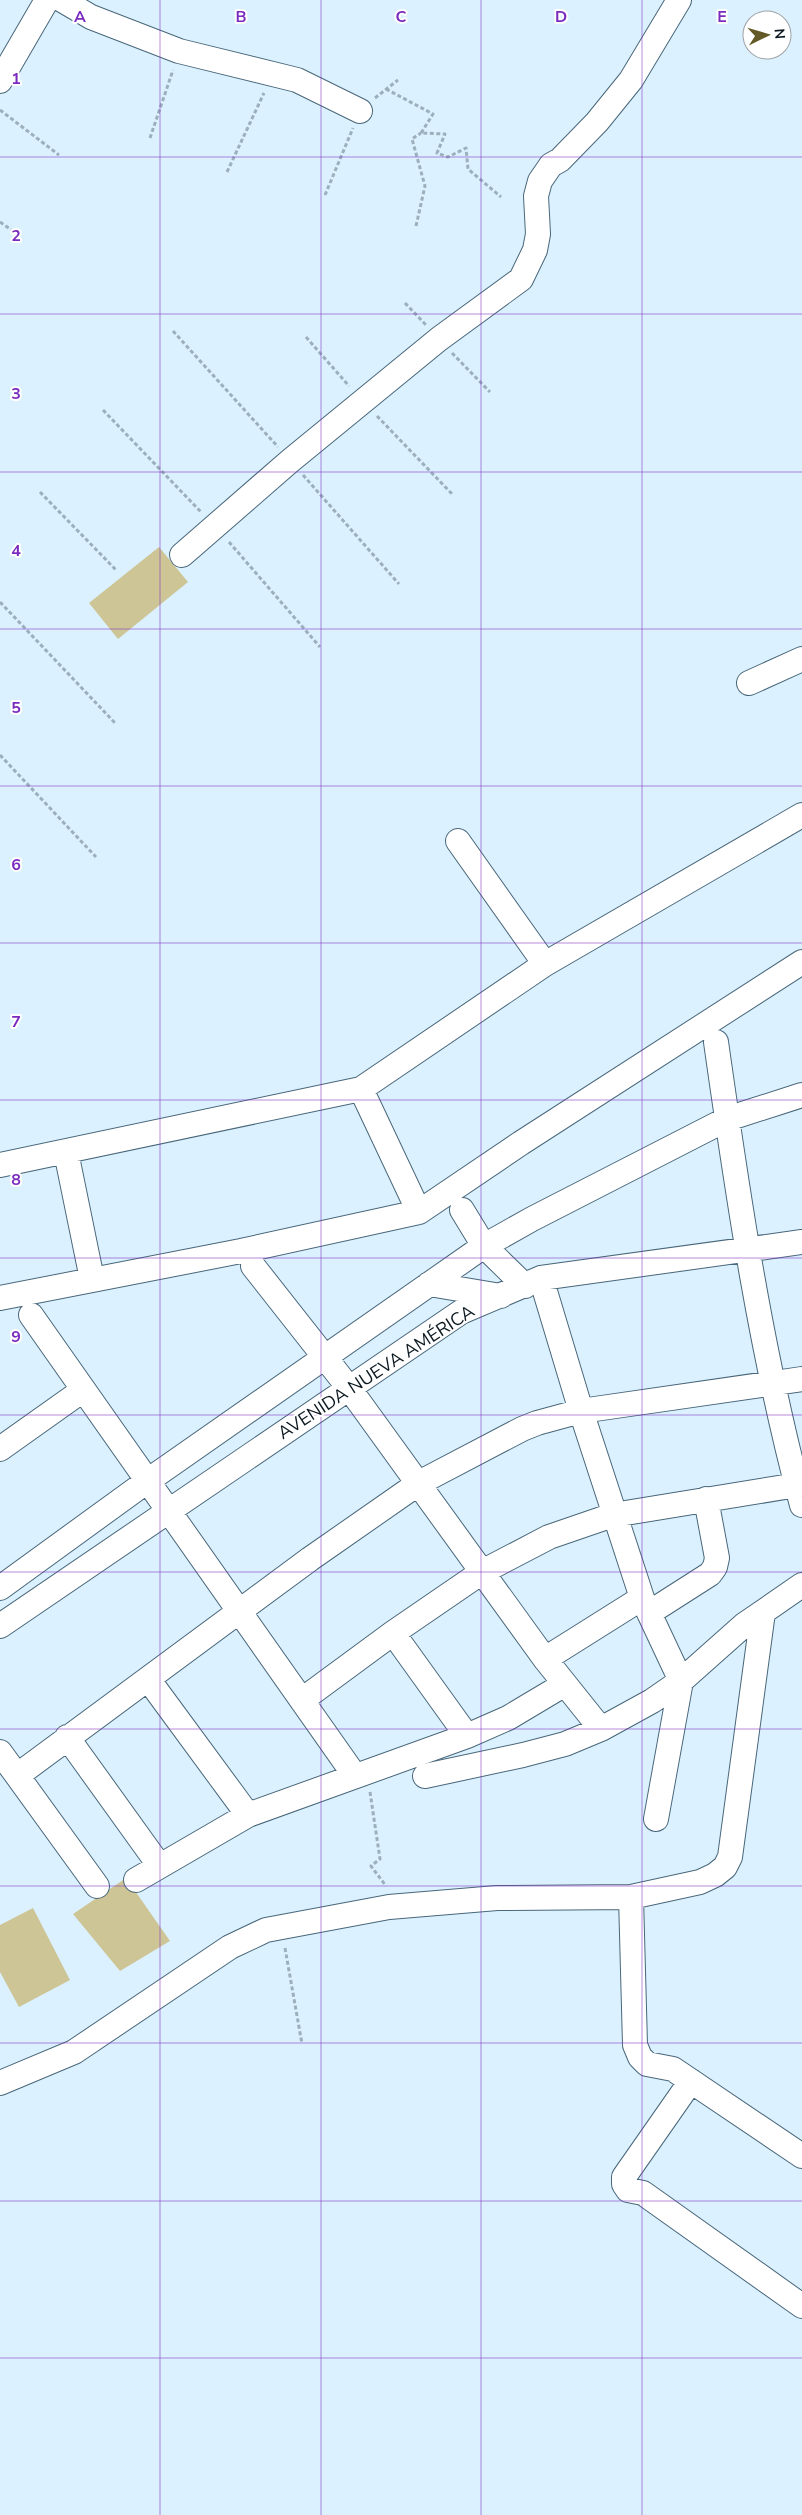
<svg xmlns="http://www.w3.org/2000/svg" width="802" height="2515" font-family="'Nunito Sans',sans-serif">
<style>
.green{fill:#cdc595}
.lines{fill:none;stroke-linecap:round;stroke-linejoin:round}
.minor-casing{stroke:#48677a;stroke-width:26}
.path{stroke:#9cafbb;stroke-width:3;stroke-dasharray:4 2.5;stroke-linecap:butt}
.minor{stroke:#fff;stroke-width:24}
.grid{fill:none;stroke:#7b2cbf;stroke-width:1;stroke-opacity:0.55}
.labels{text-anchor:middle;stroke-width:4;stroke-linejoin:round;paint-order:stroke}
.street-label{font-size:18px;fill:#0c1920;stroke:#fff}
.grid-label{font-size:16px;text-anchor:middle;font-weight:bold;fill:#7b2cbf;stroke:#fff;stroke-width:4;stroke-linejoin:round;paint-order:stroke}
</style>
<rect width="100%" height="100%" fill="#dcf1ff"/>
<!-- green -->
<path class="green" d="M159 547 188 582 118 639 89 603Z
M126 1878 170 1941 120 1971 73 1914Z
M33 1908 70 1980 19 2007 0 1972V1925Z"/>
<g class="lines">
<!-- minor casing -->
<g class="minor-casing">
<path id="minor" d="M62 0 91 17 179 51 297 80 360 111
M0 81 47 0
M182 555 290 461 439 339 521 279 535 250 538 234 536 196 540 181 551 165 560 160 597 122 631 80 679 0
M749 683 802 659
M458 841 545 964
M716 1042C738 1197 761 1353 802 1505
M361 1089 419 1212
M66 1152 92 1279
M0 1165 361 1089 545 964 802 815
M462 1210 484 1246 525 1286
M253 1266 349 1388 545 1659 601 1729
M541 1278 581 1411 642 1598 681 1681 656 1819
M429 1284 501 1296
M0 1298 241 1251 419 1212 521 1143 802 962
M31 1315 355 1776
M0 1449 83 1390
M0 1588 146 1482 484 1246 532 1219 727 1119 802 1095
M649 1613 710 1574 715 1567 717 1558 706 1499
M0 1626 461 1312 541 1278 802 1242
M393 1633 467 1736
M545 1659 642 1598
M148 1679 248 1815
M302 1700 393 1633 482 1572 549 1537 613 1515 797 1485
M67 1737 159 1865
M0 1752 97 1886
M18 1775 310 1559 419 1483 522 1429 537 1423 581 1411 802 1379
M425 1776 523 1755 565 1744 601 1729 652 1701 681 1681 744 1625 802 1585
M136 1880 248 1815 467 1736 508 1718 565 1684
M631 1897 635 2045 640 2057 647 2064 673 2069 802 2156
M691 2081 624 2177V2184L628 2190 643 2193 802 2306
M0 2083 74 2052 230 1947 266 1930 389 1907 497 1898 631 1897 700 1882 715 1875 725 1867 730 1857 763 1612"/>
</g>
<!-- path -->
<path class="path" d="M386 89 433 114 421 133 445 134 437 153 448 157 466 148 468 169 501 197
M375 98 398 80
M0 110 59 155
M150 138 173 70
M227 172 264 93
M325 195 353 128
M0 222 16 233
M416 226 425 186 412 139 421 133
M405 303 426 325
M173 331 278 447
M306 337 349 386
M452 353 490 392
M103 410 201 512
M377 416 453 495
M303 475 399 584
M40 492 117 571
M229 542 320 647
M0 602 116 724
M0 755 96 857
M370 1792 380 1859 371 1866 386 1886
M285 1948 302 2044"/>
<!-- minor -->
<use href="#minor" class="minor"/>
</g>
<!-- grid -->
<path class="grid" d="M160 0V2515M321 0V2515M481 0V2515M642 0V2515M0 157H802M0 314H802M0 472H802M0 629H802M0 786H802M0 943H802M0 1100H802M0 1258H802M0 1415H802M0 1572H802M0 1729H802M0 1886H802M0 2043H802M0 2201H802M0 2358H802"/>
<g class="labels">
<!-- street labels -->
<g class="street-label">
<text transform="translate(376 1372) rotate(-33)" y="6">AVENIDA NUEVA AMÉRICA</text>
</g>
</g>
<g class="grid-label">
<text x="80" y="22">A</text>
<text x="241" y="22">B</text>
<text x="401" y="22">C</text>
<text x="561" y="22">D</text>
<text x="722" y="22">E</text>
<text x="16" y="84">1</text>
<text x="16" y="241">2</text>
<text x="16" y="399">3</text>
<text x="16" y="556">4</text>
<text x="16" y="713">5</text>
<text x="16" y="870">6</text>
<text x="16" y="1027">7</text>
<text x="16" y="1185">8</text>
<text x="16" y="1342">9</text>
</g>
<!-- north arrow -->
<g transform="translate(767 35) rotate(85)"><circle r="24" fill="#ffffff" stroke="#9ea3a6"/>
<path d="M0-4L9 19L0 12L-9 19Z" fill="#635926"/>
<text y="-8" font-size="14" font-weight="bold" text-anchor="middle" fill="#0c1920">N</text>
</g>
</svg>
